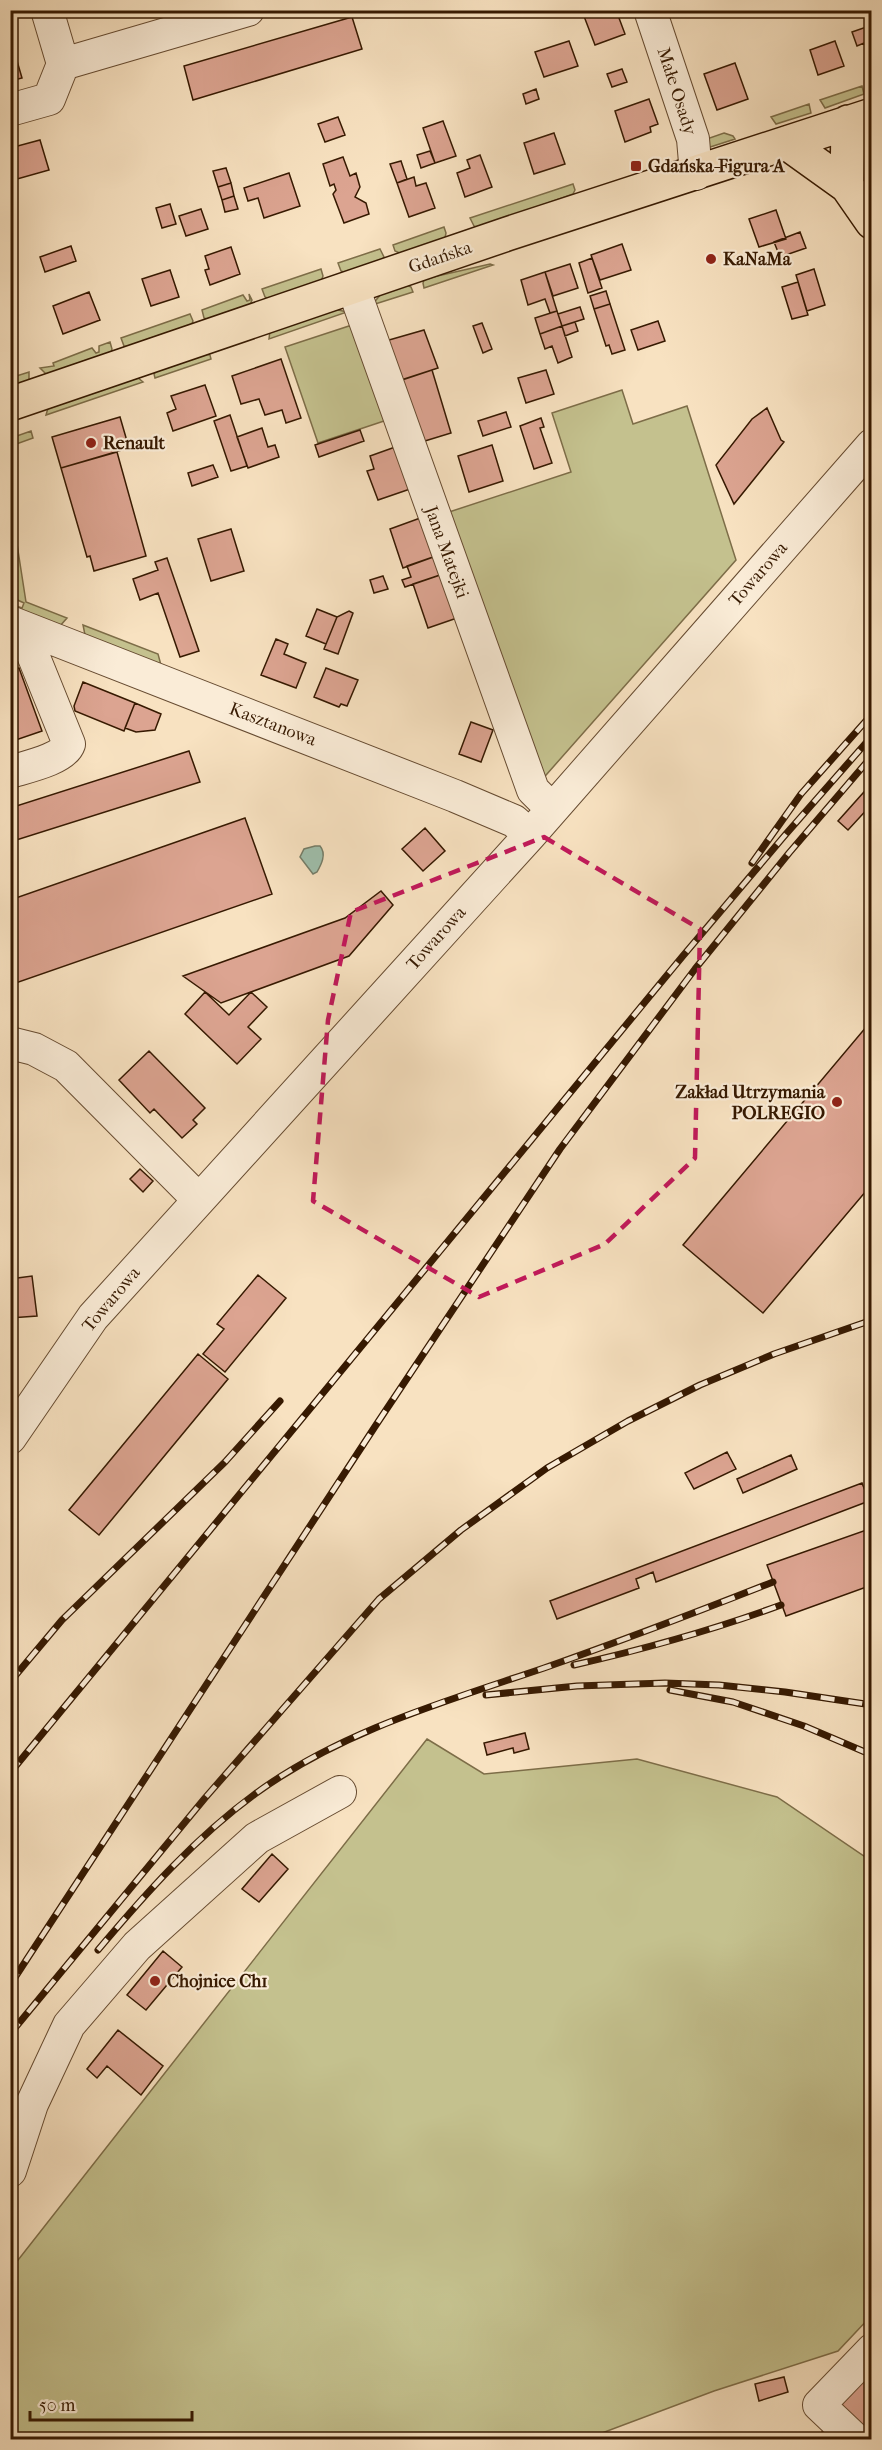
<svg xmlns="http://www.w3.org/2000/svg" width="882" height="2450" font-family="'IM FELL French Canon',serif">
<style>
.green{fill:#c4c18e;stroke:#7d6d48;stroke-width:1.5}
.water{fill:#9fbfac;stroke:#757d68;stroke-width:1.5}
.building{fill:#dca491;stroke:#361901;stroke-width:1.5}
.lines{fill:none;stroke-linecap:round;stroke-linejoin:round}
.minor-casing{stroke:#664b31;stroke-width:34}
.major-casing{stroke:#361901;stroke-width:36}
.minor{stroke:#faecd7;stroke-width:32}
.major{stroke:#f8e2c1;stroke-width:33}
.rail-casing{stroke:#361901;stroke-width:7}
.rail{stroke:#faecd7;stroke-width:4.5;stroke-dasharray:14;stroke-linecap:butt}
.marked{fill:none;stroke:#c2185b;stroke-width:4.5;stroke-dasharray:12 8;stroke-linejoin:round}
.poi-dot{fill:#8f2418;stroke:#faecd7;stroke-width:2}
.labels{text-anchor:middle;stroke-width:4.5;stroke-linejoin:round;paint-order:stroke}
.street-label{font-size:18px;fill:#361901;stroke:#faecd7}
.poi-label{font-size:18px;font-weight:bold;fill:#361901;stroke:#faecd7;text-anchor:start}
</style>
<rect width="100%" height="100%" fill="#f8e2c1"/>
<filter id="stains"><feTurbulence type="fractalNoise" baseFrequency=".00333" numOctaves="4"/><feColorMatrix values="0 0 0 0 .2 0 0 0 0 .09 0 0 0 0 .02 0 0 0 .5 -.17"/></filter>
<radialGradient id="worn" r=".72"><stop offset=".6" stop-color="#630" stop-opacity="0"/><stop offset="1" stop-color="#630" stop-opacity=".3"/></radialGradient>
<!-- green -->
<path class="green" d="M862 86 864 94 825 108 820 100Z
M809 104 811 113 776 124 771 117Z
M724 133 733 136 735 139 701 150V141Z
M573 184 575 190 573 194 478 228 474 226 470 218Z
M444 227 446 233 445 238 402 254 395 251 393 245Z
M380 249 384 257 382 260 346 273 341 271 338 263Z
M490 264 493 265 424 288 423 283 424 280 433 277Z
M321 269 323 276 321 282 269 299 265 297 262 289Z
M407 285 411 287 413 292 372 305 381 294Z
M249 294 252 300 250 305 209 320 204 318 202 310 243 295 247 301 250 300Z
M334 309 347 312 269 339 270 331Z
M190 314 193 321 191 326 128 347 124 346 121 338Z
M355 324 390 419 318 443 285 347Z
M110 342 112 349 111 353 47 375 40 368 54 366 53 363 92 348 96 353 99 352V346Z
M206 354 210 355 211 359 155 378 154 374 156 371Z
M29 372V382L11 388 10 378Z
M137 377 143 382 46 415 48 408Z
M622 390 633 424 687 406 736 560 539 783 443 514 571 472 552 413Z
M31 431 33 438 11 446V438Z
M10 499 26 602 67 618 59 627 11 610V604L22 608 24 603 11 597Z
M83 625 158 654 161 665 85 635Z
M427 1739 484 1774 637 1759 777 1797 871 1861V2316L838 2351 714 2391 586 2439H11V2269Z"/>
<!-- water -->
<path class="water" d="M315 846H320C327 854 321 865 317 872L313 874 300 857 304 849Z"/>
<!-- building -->
<path class="building" d="M611 10H616L625 34 595 45 582 11Z
M352 17 362 49 193 100 184 66Z
M872 25V56L868 57 864 43 857 46 852 32Z
M10 37 22 78 10 81Z
M569 41 578 66 544 77 535 52Z
M835 41 844 66 818 75 810 50Z
M735 63 748 99 717 110 704 74Z
M622 69 627 82 612 87 607 74Z
M536 89 539 99 526 104 523 94Z
M649 99 658 124 650 127 651 132 625 142 615 111Z
M338 117 345 135 325 142 318 124Z
M443 121 456 156 435 163 423 128Z
M554 133 565 164 534 174 524 143Z
M40 140 49 170 10 181V148Z
M430 151 435 163 421 168 417 155Z
M480 155 492 187 465 197 457 173 470 168 467 160Z
M343 157 350 176 356 173 360 187 355 197 366 203 369 214 344 223 333 194 336 190 334 184 330 186 323 164Z
M401 161 407 179 397 183 390 164Z
M226 168 231 183 218 187 213 171Z
M289 173 300 206 264 218 258 198 248 201 244 188Z
M414 177 416 186 426 183 435 208 409 217 397 183Z
M231 183 234 196 222 200 218 187Z
M234 196 238 209 225 212 222 200Z
M170 204 176 224 162 228 156 208Z
M201 209 208 229 186 236 179 216Z
M776 210 786 239 759 247 749 219Z
M800 232 806 248 780 257 774 242Z
M622 244 631 270 600 280 591 255Z
M71 246 76 261 45 272 40 257Z
M231 247 240 274 210 285 205 270 209 269 205 256Z
M592 258 602 288 588 293 579 263Z
M570 264 578 288 553 296 545 272Z
M814 269 825 305 807 311 796 275Z
M170 270 179 297 151 306 142 279Z
M545 272 557 311 550 313 545 299 528 305 521 280Z
M798 282 808 315 792 319 782 287Z
M606 291 610 304 594 309 590 296Z
M89 292 100 320 63 334 53 306Z
M610 304 625 350 612 354 609 345 606 346 594 309Z
M580 307 584 319 562 326 558 314Z
M557 311 562 326 540 334 535 318Z
M658 321 665 341 638 350 631 330Z
M575 322 578 331 565 336 562 326Z
M482 323 492 349 483 353 473 326Z
M562 326 572 357 558 363 552 346 545 349 540 334Z
M424 330 438 368 395 382 382 342Z
M10 331 17 352 10 354Z
M281 359 301 418 286 423 282 410 265 415 259 399 241 404 232 376Z
M432 370 451 433 415 444 396 382Z
M546 370 554 394 526 403 518 378Z
M205 385 216 416 173 431 167 413 176 409 171 396Z
M767 408 781 440 784 442 734 504 716 465 752 419Z
M506 412 511 427 483 436 478 421Z
M230 415 247 466 231 471 214 421Z
M120 417 129 448 61 468 52 437Z
M541 418 544 427 540 428 552 463 534 469 520 426Z
M262 428 268 447 275 445 279 457 248 468 237 437Z
M360 430 364 441 319 457 315 445Z
M492 445 503 481 469 492 458 456Z
M398 446 413 488 378 500 367 471 374 469 370 456Z
M117 452 146 556 94 571 90 556 87 557 61 468Z
M213 465 218 477 192 486 188 473Z
M423 517 436 556 403 568 390 529Z
M231 529 244 571 211 581 198 539Z
M436 556 443 574 405 587 402 580 411 577 407 566Z
M167 558 199 651 180 657 158 593 140 600 133 579 158 570 155 562Z
M443 574 457 618 428 628 413 584Z
M383 576 388 589 374 593 370 580Z
M317 609 337 617 326 644 306 636Z
M349 611 353 613 338 654 324 649 337 617Z
M276 639 288 644 284 654 306 663 296 688 261 675Z
M19 668 42 731 10 742V671Z
M326 668 358 680 347 706 341 704 339 707 314 697Z
M83 682 135 703 124 731 75 711 74 706Z
M135 703 161 714 155 730 136 732 125 728Z
M471 722 493 730 481 762 459 754Z
M189 751 200 782 10 842V808Z
M872 783V804L848 830 838 821Z
M245 818 272 894 10 985V900Z
M425 828 445 851 423 871 402 849Z
M381 891 393 905 349 956 221 1003 183 976 345 918Z
M205 992 229 1015 251 992 267 1007 248 1027 261 1039 237 1064 185 1014Z
M872 1020V1184L763 1313 683 1245Z
M149 1051 205 1108 193 1120 197 1124 182 1138 154 1109 150 1113 119 1080Z
M140 1169 153 1181 143 1192 130 1179Z
M258 1275 286 1298 225 1372 203 1354 224 1329 217 1324Z
M32 1276 37 1316 10 1318V1279Z
M198 1354 228 1379 99 1535 69 1510Z
M10 1361 17 1366 10 1374Z
M727 1452 736 1469 694 1489 685 1473Z
M791 1455 797 1469 743 1493 737 1479Z
M862 1483 869 1501 656 1582 653 1572 636 1579 639 1588 557 1619 550 1601Z
M872 1528V1585L786 1616 767 1565Z
M525 1733 529 1749 514 1753 513 1748 487 1755 484 1743Z
M272 1854 288 1869 259 1902 242 1889Z
M163 1951 182 1967 146 2010 127 1995Z
M118 2030 163 2066 141 2095 107 2066 97 2078 87 2069Z
M872 2369V2438L838 2408Z
M784 2377 788 2392 759 2401 755 2384Z
M830 2423 849 2440H815Z"/>
<g class="lines">
<!-- minor casing -->
<g class="minor-casing">
<path id="minor" d="M47 10 63 64
M650 10 693 139 696 174
M10 110 49 99 63 64 248 10
M353 287 533 790 552 809
M10 622 455 796 514 821 530 835
M10 772C26 767 64 759 69 744L31 650 38 633
M10 1043 34 1049 66 1066 199 1200
M10 1438 93 1317 530 835 872 445
M10 2171 32 2104 69 2025 137 1946 257 1838 340 1792
M856 2440 819 2405 872 2350"/>
</g>
<!-- major casing -->
<g class="major-casing">
<path id="major" d="M787 143 847 186 872 222
M847 186 848 122
M10 404 507 234 872 115"/>
</g>
<!-- minor -->
<use href="#minor" class="minor"/>
<!-- major -->
<use href="#major" class="major"/>
<!-- rail casing -->
<g class="rail-casing">
<path id="rail" d="M752 863 801 794 872 714
M574 1665C645 1649 713 1630 781 1605
M10 1682 62 1620 225 1462 280 1401
M670 1690 733 1702 804 1726 872 1755
M486 1695 577 1686 665 1683 719 1685 785 1692 872 1705
M10 1773 682 957 786 834 872 736
M98 1950C146 1893 195 1838 255 1794 341 1731 444 1702 544 1668 621 1641 697 1612 773 1582
M10 1985 376 1425 560 1149 695 969 789 853 872 756
M10 2034 205 1798 379 1599 461 1530 547 1468 628 1421 700 1385 774 1354 872 1320"/>
</g>
<!-- rail -->
<use href="#rail" class="rail"/>
</g>
<!-- marked area -->
<path class="marked" d="M544 837 700 929 695 1158 605 1244 479 1297 313 1201 328 1020 351 912Z"/>
<!-- markers -->
<g class="poi-dot">
<rect x="630" y="160" width="12" height="12" rx="3"/>
<circle cx="711" cy="259" r="6"/>
<circle cx="91" cy="443" r="6"/>
<circle cx="837" cy="1102" r="6"/>
<circle cx="155" cy="1981" r="6"/>
</g>
<g class="labels">
<!-- street labels -->
<g class="street-label">
<text transform="translate(677 91) rotate(72)" y="6">Małe Osady</text>
<text transform="translate(440 257) rotate(-19)" y="6">Gdańska</text>
<text transform="translate(447 552) rotate(70)" y="6">Jana Matejki</text>
<text transform="translate(758 574) rotate(-49)" y="6">Towarowa</text>
<text transform="translate(273 724) rotate(21)" y="6">Kasztanowa</text>
<text transform="translate(436 938) rotate(-48)" y="6">Towarowa</text>
<text transform="translate(111 1299) rotate(-50)" y="6">Towarowa</text>
</g>
<!-- poi labels -->
<g class="poi-label">
<text x="648" y="172">Gdańska-Figura A</text>
<text x="723" y="265">KaNaMa</text>
<text x="103" y="449">Renault</text>
<text x="825" y="1098" text-anchor="end">Zakład Utrzymania<tspan x="825" dy="21">POLREGIO</tspan></text>
<text x="167" y="1987">Chojnice Ch1</text>
</g>
</g>
<!-- margin -->
<rect width="882" height="2450" fill="none" stroke="#f8e2c1" stroke-width="36"/>
<rect x="12" y="12" width="858" height="2426" fill="none" stroke="#361901" stroke-width="3"/>
<rect x="18" y="18" width="846" height="2414" fill="none" stroke="#361901" stroke-width="1.5"/>
<!-- scale -->
<path d="M30 2411v9h162v-9" fill="none" stroke="#361901" stroke-width="3"/>
<text x="39" y="2411" font-size="18" fill="#361901" stroke="#faecd7" stroke-width="4.5" paint-order="stroke">50 m</text>
<rect width="100%" height="100%" filter="url(#stains)"/>
<rect width="100%" height="100%" fill="url(#worn)"/>
</svg>
